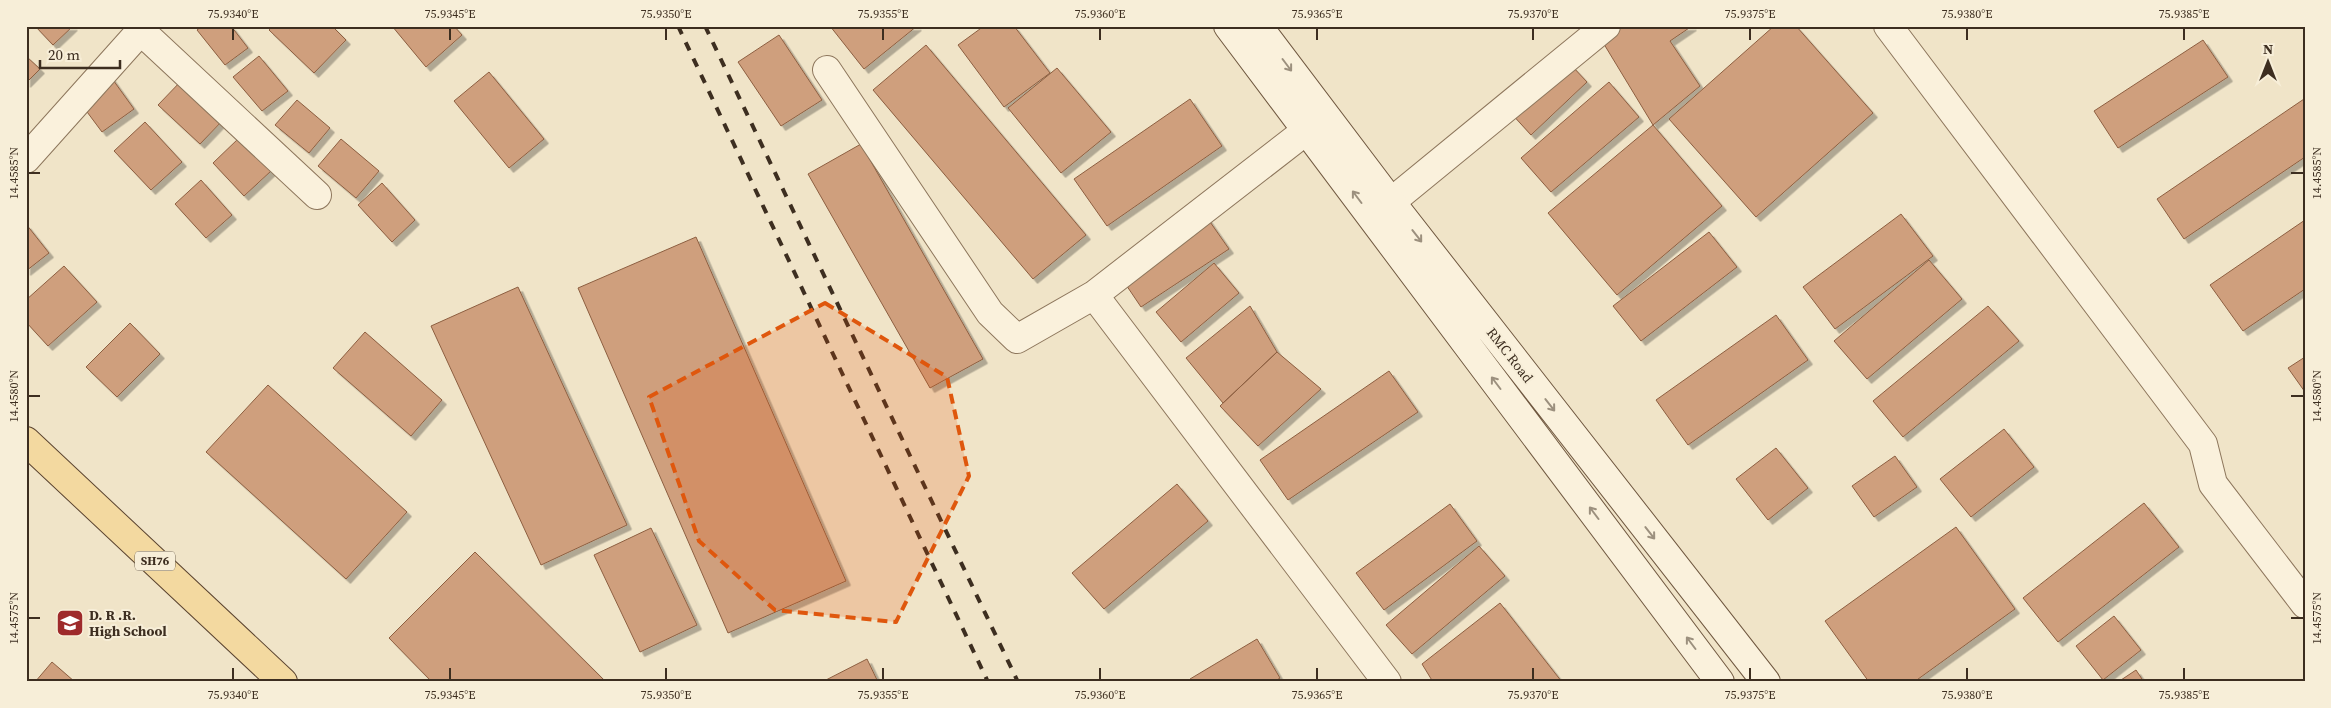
<svg xmlns="http://www.w3.org/2000/svg" width="2331" height="708" font-family="'Source Serif 4',serif">
<style>
.building{fill:#cf9f7d;stroke:#8d5f41;filter:url(#shadow)}
.lines{fill:none;stroke-linecap:round;stroke-linejoin:round}
.street-casing{stroke:#8d765c;stroke-width:30}
.secondary-casing{stroke:#6f573f;stroke-width:30}
.primary-casing{stroke:#5b4430;stroke-width:30}
.street{stroke:#faf1dc;stroke-width:28}
.secondary{stroke:#faf1dc;stroke-width:28}
.primary{stroke:#f3d9a0;stroke-width:28}
.rail{stroke:#3d2e20;stroke-width:4;stroke-dasharray:9 9;stroke-linecap:butt}
.oneway{stroke:#9c907e}
.marked{fill:#df570d;fill-opacity:0.2;stroke:#df570d;stroke-width:4;stroke-dasharray:10 6;stroke-linejoin:round}
.ticks{fill:none;stroke:#3d2e20;stroke-width:2}
.labels{text-anchor:middle;stroke-width:4;stroke-linejoin:round;paint-order:stroke}
.shield{fill:#f7eed8;stroke:#756857;stroke-width:1}
.shield-label{font-size:12px;font-weight:bold;fill:#3d2e20}
.street-label{font-size:14px;fill:#3d2e20;stroke:#f7eed8}
.poi-label{font-size:14px;font-weight:bold;fill:#3d2e20;stroke:#f7eed8;text-anchor:start}
.neatline{fill:none;stroke:#3d2e20;stroke-width:2}
.ticks-label{font-size:12px;text-anchor:middle;fill:#3d2e20}
</style>
<defs>
<filter id="shadow"><feDropShadow dx="4.5" dy="4.5" stdDeviation="0" flood-color="#0004"/></filter>
</defs>
<rect width="100%" height="100%" fill="#f0e4c8"/>
<!-- building -->
<path class="building" d="M35 26H73L53 45Z
M202 26H231L248 48 225 65 197 30Z
M273 26H332L346 40 314 73 269 30Z
M392 26H454L462 35 426 67Z
M830 26H917L864 69Z
M984 26H1014L1050 73 1004 107 958 45Z
M1593 26H1692L1670 41 1700 86 1653 125Z
M1774 26H1796L1873 113 1756 217 1669 119Z
M779 35 822 100 781 126 738 62Z
M2203 40 2228 77 2118 148 2094 111Z
M926 45 1086 235 1033 279 873 90Z
M1556 49 1587 82 1531 135 1500 101Z
M26 56 40 69 26 83Z
M259 56 288 91 262 111 233 77Z
M103 66 134 109 102 132 70 89Z
M1057 68 1111 132 1061 173 1008 108Z
M489 72 544 139 509 168 454 101Z
M183 79 225 118 200 144 158 105Z
M1609 82 1639 117 1551 192 1521 158Z
M1190 99 1222 146 1107 226 1074 179Z
M2304 99 2305 157 2184 239 2157 199Z
M297 100 330 128 309 153 275 125Z
M145 122 182 162 151 190 114 151Z
M1653 125 1722 206 1617 295 1548 213Z
M239 138 271 171 244 196 213 163Z
M341 139 379 171 356 198 318 166Z
M861 144 983 359 930 388 808 174Z
M201 180 232 215 206 238 175 204Z
M382 183 415 220 392 242 358 205Z
M1201 209 1229 249 1141 307 1114 267Z
M1901 214 1933 256 1835 329 1803 287Z
M2305 220V289L2243 331 2210 285Z
M26 224 49 253 26 271Z
M1709 232 1737 267 1641 341 1613 306Z
M696 237 846 581 728 633 578 288Z
M1929 260 1962 299 1867 379 1834 341Z
M1214 263 1239 293 1181 342 1156 312Z
M64 266 97 302 48 346 26 322V300Z
M518 287 627 525 541 565 431 326Z
M1250 306 1277 352 1223 403 1186 358Z
M1988 306 2019 341 1903 437 1873 401Z
M1776 315 1808 360 1688 445 1656 400Z
M130 323 160 354 117 397 86 367Z
M365 332 442 400 411 436 333 368Z
M1277 352 1321 389 1258 446 1220 406Z
M2305 357V392L2288 368Z
M1389 371 1418 412 1288 500 1260 460Z
M268 385 407 512 346 579 206 452Z
M2004 429 2034 467 1971 517 1940 479Z
M1776 448 1808 488 1768 520 1736 479Z
M1895 456 1917 487 1874 517 1852 486Z
M1177 484 1208 521 1104 609 1072 573Z
M2144 503 2179 547 2058 642 2023 598Z
M1450 504 1477 541 1384 610 1356 573Z
M1956 527 2015 609 1914 682H1869L1825 621Z
M651 528 697 625 640 652 594 555Z
M1479 546 1505 576 1412 654 1386 625Z
M475 552 606 682H432L389 638Z
M1500 603 1562 682H1433L1422 664Z
M2114 616 2141 650 2103 680 2076 646Z
M1257 639 1280 678 1274 682H1191L1190 679Z
M867 659 878 682H822Z
M52 662 75 682H35Z
M2136 670 2144 682H2118Z"/>
<g class="lines">
<!-- street casing -->
<g class="street-casing">
<path id="street" d="M1888 26 2203 444 2213 484 2305 604
M141 31 317 195
M827 70 990 313 1017 339 1094 295 1307 130
M26 159 145 26
M1391 202 1606 26
M1094 295 1387 682"/>
</g>
<!-- secondary casing -->
<g class="secondary-casing">
<path id="secondary" d="M1228 26 1720 682
M1258 26 1391 202 1766 682"/>
</g>
<!-- primary casing -->
<g class="primary-casing">
<path id="primary" d="M26 441 283 682"/>
</g>
<!-- street -->
<use href="#street" class="street"/>
<!-- secondary -->
<use href="#secondary" class="secondary"/>
<!-- primary -->
<use href="#primary" class="primary"/>
<!-- rail -->
<path class="rail" d="M678 26 988 682
M705 26 1018 682"/>
</g>
<!-- one-way arrows -->
<defs><path id="oneway-shaft" d="M-6 0H5M1.5-3L5.5 0L1.5 3" fill="none" stroke-width="1.6" stroke-linecap="round" stroke-linejoin="round" transform="scale(1.25)"/></defs>
<g class="oneway">
<use href="#oneway-shaft" transform="translate(1287 65) rotate(53)"/>
<use href="#oneway-shaft" transform="translate(1357 197) rotate(-127)"/>
<use href="#oneway-shaft" transform="translate(1417 236) rotate(52)"/>
<use href="#oneway-shaft" transform="translate(1496 383) rotate(-127)"/>
<use href="#oneway-shaft" transform="translate(1550 405) rotate(52)"/>
<use href="#oneway-shaft" transform="translate(1594 513) rotate(-127)"/>
<use href="#oneway-shaft" transform="translate(1650 533) rotate(52)"/>
<use href="#oneway-shaft" transform="translate(1691 643) rotate(-127)"/>
</g>
<!-- marked area -->
<path class="marked" d="M825 303 947 377 969 476 896 622 775 610 699 541 649 397Z"/>
<!-- ticks -->
<path class="ticks" d="M233 28V40M450 28V40M666 28V40M883 28V40M1100 28V40M1317 28V40M1533 28V40M1750 28V40M1967 28V40M2184 28V40M28 173H40M2291 173H2304M28 396H40M2291 396H2304M28 618H40M2291 618H2304M233 668V680M450 668V680M666 668V680M883 668V680M1100 668V680M1317 668V680M1533 668V680M1750 668V680M1967 668V680M2184 668V680"/>
<!-- icons -->
<defs>
<g id="school-square" transform="scale(1.4375)"><rect x="-9" y="-9" width="18" height="18" rx="4" fill="#9e2a2b" stroke="#f7eed8"/><path d="M0-5L7-2L0 1L-7-2ZM-4 1L0 2.5L4 1V4Q0 6-4 4Z" fill="#fff"/></g>
</defs>
<g fill-rule="evenodd">
<use href="#school-square" x="70" y="623"/>
</g>
<g class="labels">
<!-- shield labels -->
<rect class="shield" x="135" y="551.5" width="40" height="19" rx="4"/>
<g class="shield-label">
<text x="155" y="565">SH76</text>
</g>
<!-- street labels -->
<g class="street-label">
<text transform="translate(1510 355) rotate(52)" y="5">RMC Road</text>
</g>
<!-- poi labels -->
<g class="poi-label">
<text x="89" y="620">D. R .R.<tspan x="89" dy="16">High School</tspan></text>
</g>
</g>
<!-- border -->
<rect width="2331" height="708" fill="none" stroke="#f7eed8" stroke-width="55"/>
<!-- north arrow -->
<g transform="translate(2268 62)" stroke="#f7eed8" stroke-width="4" paint-order="stroke">
<path d="M0-4L9 19L0 12L-9 19Z" fill="#3d2e20"/>
<text y="-8" font-size="14" font-weight="bold" text-anchor="middle" fill="#3d2e20">N</text>
</g>
<!-- scale -->
<path d="M40 60v8h80v-8" fill="none" stroke="#3d2e20" stroke-width="2.5"/>
<text x="48" y="60" font-size="15" fill="#3d2e20" stroke="#f7eed8" stroke-width="4" paint-order="stroke">20 m</text>
<rect x="28" y="28" width="2276" height="652" class="neatline"/>
<g class="ticks-label">
<text x="233" y="18">75.9340°E</text>
<text x="450" y="18">75.9345°E</text>
<text x="666" y="18">75.9350°E</text>
<text x="883" y="18">75.9355°E</text>
<text x="1100" y="18">75.9360°E</text>
<text x="1317" y="18">75.9365°E</text>
<text x="1533" y="18">75.9370°E</text>
<text x="1750" y="18">75.9375°E</text>
<text x="1967" y="18">75.9380°E</text>
<text x="2184" y="18">75.9385°E</text>
<text transform="translate(14 173) rotate(-90)" y="4">14.4585°N</text>
<text transform="translate(2317 173) rotate(-90)" y="4">14.4585°N</text>
<text transform="translate(14 396) rotate(-90)" y="4">14.4580°N</text>
<text transform="translate(2317 396) rotate(-90)" y="4">14.4580°N</text>
<text transform="translate(14 618) rotate(-90)" y="4">14.4575°N</text>
<text transform="translate(2317 618) rotate(-90)" y="4">14.4575°N</text>
<text x="233" y="699">75.9340°E</text>
<text x="450" y="699">75.9345°E</text>
<text x="666" y="699">75.9350°E</text>
<text x="883" y="699">75.9355°E</text>
<text x="1100" y="699">75.9360°E</text>
<text x="1317" y="699">75.9365°E</text>
<text x="1533" y="699">75.9370°E</text>
<text x="1750" y="699">75.9375°E</text>
<text x="1967" y="699">75.9380°E</text>
<text x="2184" y="699">75.9385°E</text>
</g>
</svg>
